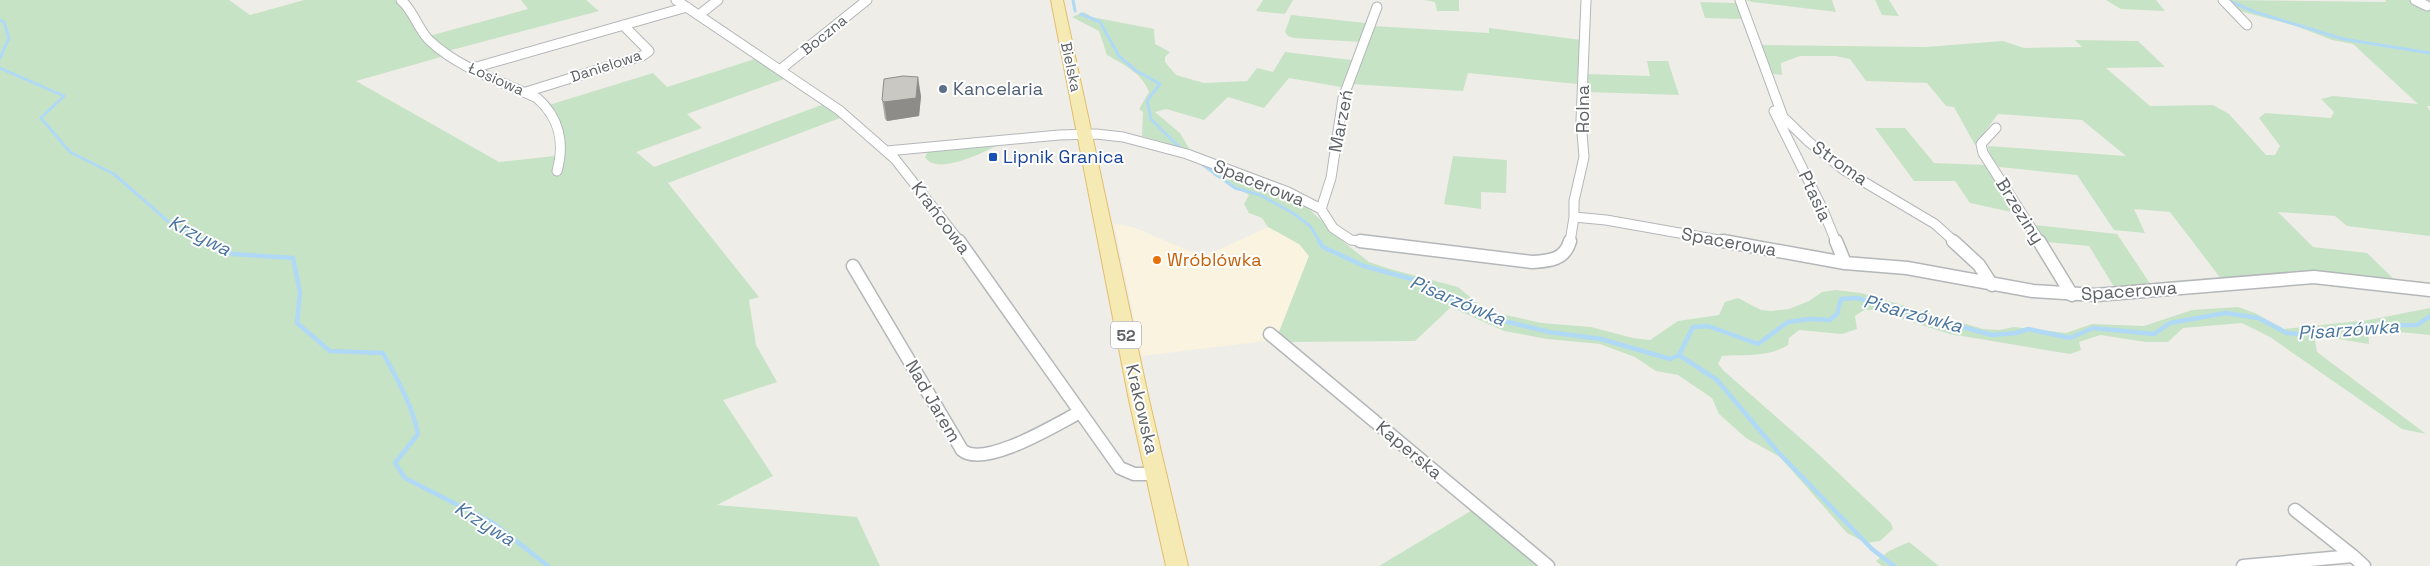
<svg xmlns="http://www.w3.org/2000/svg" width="2430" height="566" font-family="'Space Grotesk',sans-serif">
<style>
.commercial{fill:#faf3e0}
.green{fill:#c7e3c6}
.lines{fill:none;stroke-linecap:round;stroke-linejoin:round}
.stream-far1{stroke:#b0d9f5;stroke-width:3}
.stream{stroke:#b0d9f5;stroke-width:4.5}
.minor-far1-casing{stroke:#b4b7ba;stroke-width:11}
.minor-casing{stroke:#b4b7ba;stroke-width:15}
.primary-casing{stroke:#e2be6d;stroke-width:2}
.minor-far1{stroke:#fff;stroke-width:9}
.minor{stroke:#fff;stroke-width:12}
.primary{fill:#f6eab4;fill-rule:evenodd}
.wall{fill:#aeaca8}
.shaded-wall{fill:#8d8c88}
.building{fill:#cac8c3;stroke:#8d8c88}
.service-dot{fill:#5c6f8a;stroke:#fff;stroke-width:2}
.transit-dot{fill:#1a4fb4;stroke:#fff;stroke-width:2}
.food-dot{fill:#e8710a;stroke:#fff;stroke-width:2}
.labels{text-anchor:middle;stroke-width:4;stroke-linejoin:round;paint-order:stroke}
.far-street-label{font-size:15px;fill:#5e6265;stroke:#fff}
.shield{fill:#fff;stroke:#8e9193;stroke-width:1}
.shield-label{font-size:16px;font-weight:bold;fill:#5e6265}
.service-label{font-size:18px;fill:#4e5e75;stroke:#fff;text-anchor:start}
.street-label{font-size:18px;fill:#5e6265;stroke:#fff}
.transit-label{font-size:18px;fill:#164399;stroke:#fff;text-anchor:start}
.food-label{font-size:18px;fill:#c56008;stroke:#fff;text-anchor:start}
.water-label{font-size:19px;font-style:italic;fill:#4b759e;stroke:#fff}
</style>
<rect width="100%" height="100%" fill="#efede7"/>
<!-- commercial -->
<path class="commercial" d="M1114 224 1133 227 1203 257 1268 227 1299 244 1309 256 1277 337 1274 340 1142 356Z"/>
<!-- green -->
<path class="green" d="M0 0H229L250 15 304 0H395L404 5 420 36 441 57 356 81 499 162 555 156 565 153 563 138 549 105 653 73 667 87 758 58 787 78 687 114 702 128 636 152 654 167 824 104 840 118 668 183 759 297 749 300 756 345 777 382 723 400 773 476 717 505 857 517 880 566H0Z
M521 0H586L599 11 444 52 429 36 528 9Z
M1263 0H1293L1285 14 1256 11Z
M1424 0H1459V11H1437L1435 2Z
M1746 0H1832L1836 12 1752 2Z
M1875 0H1889L1899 16 1882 15Z
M2106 0H2156L2165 11 2121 9Z
M2226 0 2387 2 2385 0H2430V106H2427L2430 111V236L2347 226 2335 216 2278 212 2313 247 2367 253 2398 283 2222 280 2170 212 2134 209 2145 233 2114 230 2077 175 1999 167 1989 154 1988 146 2126 156 2082 120 1998 114 1975 145 1954 107 1946 106 1927 83 1866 81 1850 59 1835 56H1800L1781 63 1782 75 1772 74 1762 45 1926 47 2003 41 2024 48 2082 47 2075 40 2138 41 2165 67 2106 68 2150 106 2213 105 2229 114 2266 155H2275L2280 146 2259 118 2265 113 2331 118 2334 112 2321 99 2333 96 2418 104 2353 44 2332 40 2296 26 2236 10Z
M1700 2 1735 3 1739 5 1741 19 1705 18Z
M1084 12 1092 17 1154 29 1155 44 1170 52 1165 57V62L1176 75 1204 83 1247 81 1257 68 1273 72 1285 52 1352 60 1341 87 1289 78 1264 108 1228 97 1204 120 1166 109 1155 112 1180 133 1190 150 1142 136 1143 112 1139 109 1149 92C1142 73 1124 65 1107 55L1099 31 1072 17Z
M1291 15 1366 23 1361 42 1294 38 1288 36 1285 32Z
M1373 26 1489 33V28L1581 40 1577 84 1468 73 1463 91 1350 84Z
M1647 61H1668L1679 95 1586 92V74L1650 76Z
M1875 128H1905L1934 163 1987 165 2016 213 1970 203 1955 181H1914Z
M1001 144C985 151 937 177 925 157L929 150Z
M1453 156 1507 160 1506 193 1481 192V209L1444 204Z
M1217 168 1287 195 1308 208 1323 222 1332 233 1369 262 1390 269 1458 287 1482 307 1493 312 1541 323 1591 327 1633 338 1650 340 1678 321 1719 315 1725 302 1738 298 1761 310 1771 311 1789 309 1809 301 1822 292 1835 290 1861 293 1983 329 1999 330 2014 327 2066 333 2092 324 2144 326 2192 310 2238 307 2255 313 2284 329 2369 320 2430 308V335L2368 329 2369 344 2314 335 2317 352 2426 434 2402 429 2270 337 2242 323 2183 328 2168 342H2146L2100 335 2079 342 2081 350 2070 354 1950 334 1873 310H1864L1855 316 1857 329 1842 334 1799 330 1789 338 1788 345C1768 358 1744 354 1722 356L1718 364 1724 371 1814 450 1891 523 1893 529 1880 541 1866 543 1847 533 1780 457 1746 438 1719 414 1712 398 1678 375 1656 371 1635 357 1600 344 1547 339 1504 331 1451 307 1415 341 1284 342 1277 337 1309 256 1299 244 1268 227 1262 218 1249 213 1244 204 1249 195 1213 175Z
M2035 225 2117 234 2151 285 2116 290 2089 246 2046 242Z
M1474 509 1543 566H1379Z
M1909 542 1939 566H1882L1876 561 1889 551Z"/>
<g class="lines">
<!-- stream-far1 -->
<path class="stream-far1" d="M1073 0 1075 11
M2227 0 2255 12 2343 39 2430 53
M1081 14 1100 22 1119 56 1135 70 1160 84 1147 101 1151 119 1179 147
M0 20 4 22 9 38 0 58
M0 68 64 96 41 118 70 152 114 174 170 223 209 242
M1203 165 1235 188 1260 195 1293 213 1310 226 1320 242"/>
<!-- stream -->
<path class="stream" d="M207 241 233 254 293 258 300 293 297 323 330 351 383 353C397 379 412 404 418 434L395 463 405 478 493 523 548 566
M1319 241 1323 247 1364 266 1426 283 1458 303 1492 318 1549 332 1601 339 1670 359 1679 355 1693 327 1708 326 1758 344 1788 322 1810 319 1830 320 1837 314 1841 299 1857 298 1992 335 2016 333 2028 329 2070 338 2093 328 2154 334 2170 323 2226 313 2258 318 2287 333 2298 334 2357 326 2417 325 2430 316
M1679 355 1717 380 1778 452 1872 549 1894 566"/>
<!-- minor-far1 casing -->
<g class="minor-far1-casing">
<path id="minor-far1" d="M401 0C414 11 418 30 430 41 460 69 501 81 537 98 559 117 565 143 557 171
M676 0 839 110 895 159 960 242
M1740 0 1783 117 1809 142 1844 170 1935 224 1955 242
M2223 0 2247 25
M2415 0 2427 6
M699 15 718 0
M473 68 687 7
M781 69 867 0
M526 92 642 56 649 51 623 25
M1774 111 1823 210 1836 242
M1996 128 1981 144 1983 153 2040 242
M887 151 1059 135 1096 134 1123 137 1187 154 1288 192 1321 209 1333 228 1351 240 1370 242
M1321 209 1331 178 1343 98 1377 7
M1574 217V201L1584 157 1581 121 1586 0
M1570 242 1574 217 1606 220 1730 242"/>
</g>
<!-- minor casing -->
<g class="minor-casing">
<path id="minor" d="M959 241 1120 468 1134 474H1158
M1360 241 1532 262C1549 261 1565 260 1570 241
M1723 241 1845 263 1907 268 2033 291 2096 295 2314 277 2430 290
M1836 241 1845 263
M1953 241 1979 265 1992 285
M2039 241 2072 295
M853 266 962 450C984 469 1057 424 1080 412
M1270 334 1548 566
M2295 510 2353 556
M2243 566 2353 556 2364 566"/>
</g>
<!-- primary casing -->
<g class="primary-casing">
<path id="primary" d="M1051 0H1063L1149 400 1188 566H1166L1129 400Z"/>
</g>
<!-- minor-far1 -->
<use href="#minor-far1" class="minor-far1"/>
<!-- minor -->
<use href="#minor" class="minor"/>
<!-- primary -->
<use href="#primary" class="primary"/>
</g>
<!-- wall -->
<path class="wall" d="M921 96 919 116 887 121 885 119 882 100Z"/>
<!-- shaded-wall -->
<path class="shaded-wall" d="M918 77 921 96 919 116 887 121 884 102Z"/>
<!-- building -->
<path class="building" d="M903 76 918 77 916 98 884 102 882 100 884 79Z"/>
<!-- markers -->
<circle class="service-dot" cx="943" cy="89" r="5"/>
<rect class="transit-dot" x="988" y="152" width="10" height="10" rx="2.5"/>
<circle class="food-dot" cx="1157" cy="260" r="5"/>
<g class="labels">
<!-- far-street labels -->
<g class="far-street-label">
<text transform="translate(824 35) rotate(-39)" y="5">Boczna</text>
<text transform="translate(606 66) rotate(-18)" y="5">Danielowa</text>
<text transform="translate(1071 67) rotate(78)" y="5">Bielska</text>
<text transform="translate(496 79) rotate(24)" y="5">Łosiowa</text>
</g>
<!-- shield labels -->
<rect class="shield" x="1111" y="321.5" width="30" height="27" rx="4"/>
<g class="shield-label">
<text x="1126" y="341">52</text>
</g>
<!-- service labels -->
<g class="service-label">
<text x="953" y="95">Kancelaria</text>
</g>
<!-- street labels -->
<g class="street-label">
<text transform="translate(1583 109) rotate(-90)" y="6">Rolna</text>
<text transform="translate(1341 121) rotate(-79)" y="6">Marzeń</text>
<text transform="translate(1840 163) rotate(35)" y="6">Stroma</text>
<text transform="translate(1259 183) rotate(22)" y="6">Spacerowa</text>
<text transform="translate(1815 196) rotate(65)" y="6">Ptasia</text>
<text transform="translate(2020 211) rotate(58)" y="6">Brzeziny</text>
<text transform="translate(941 218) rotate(53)" y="6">Krańcowa</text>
<text transform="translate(1729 242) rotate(10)" y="6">Spacerowa</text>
<text transform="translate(2129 291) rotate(-4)" y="6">Spacerowa</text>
<text transform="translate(933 401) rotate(60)" y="6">Nad Jarem</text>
<text transform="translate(1142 409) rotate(77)" y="6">Krakowska</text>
<text transform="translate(1409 450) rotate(40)" y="6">Kaperska</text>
</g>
<!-- transit labels -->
<g class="transit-label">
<text x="1003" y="163">Lipnik Granica</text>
</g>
<!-- food labels -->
<g class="food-label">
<text x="1167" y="266">Wróblówka</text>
</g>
<!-- water labels -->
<g class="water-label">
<text transform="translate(200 235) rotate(27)" y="7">Krzywa</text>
<text transform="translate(1458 300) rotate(23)" y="7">Pisarzówka</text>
<text transform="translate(1913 313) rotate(15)" y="7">Pisarzówka</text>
<text transform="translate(2348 329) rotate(-4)" y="7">Pisarzówka</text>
<text transform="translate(485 523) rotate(32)" y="7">Krzywa</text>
</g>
</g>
</svg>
